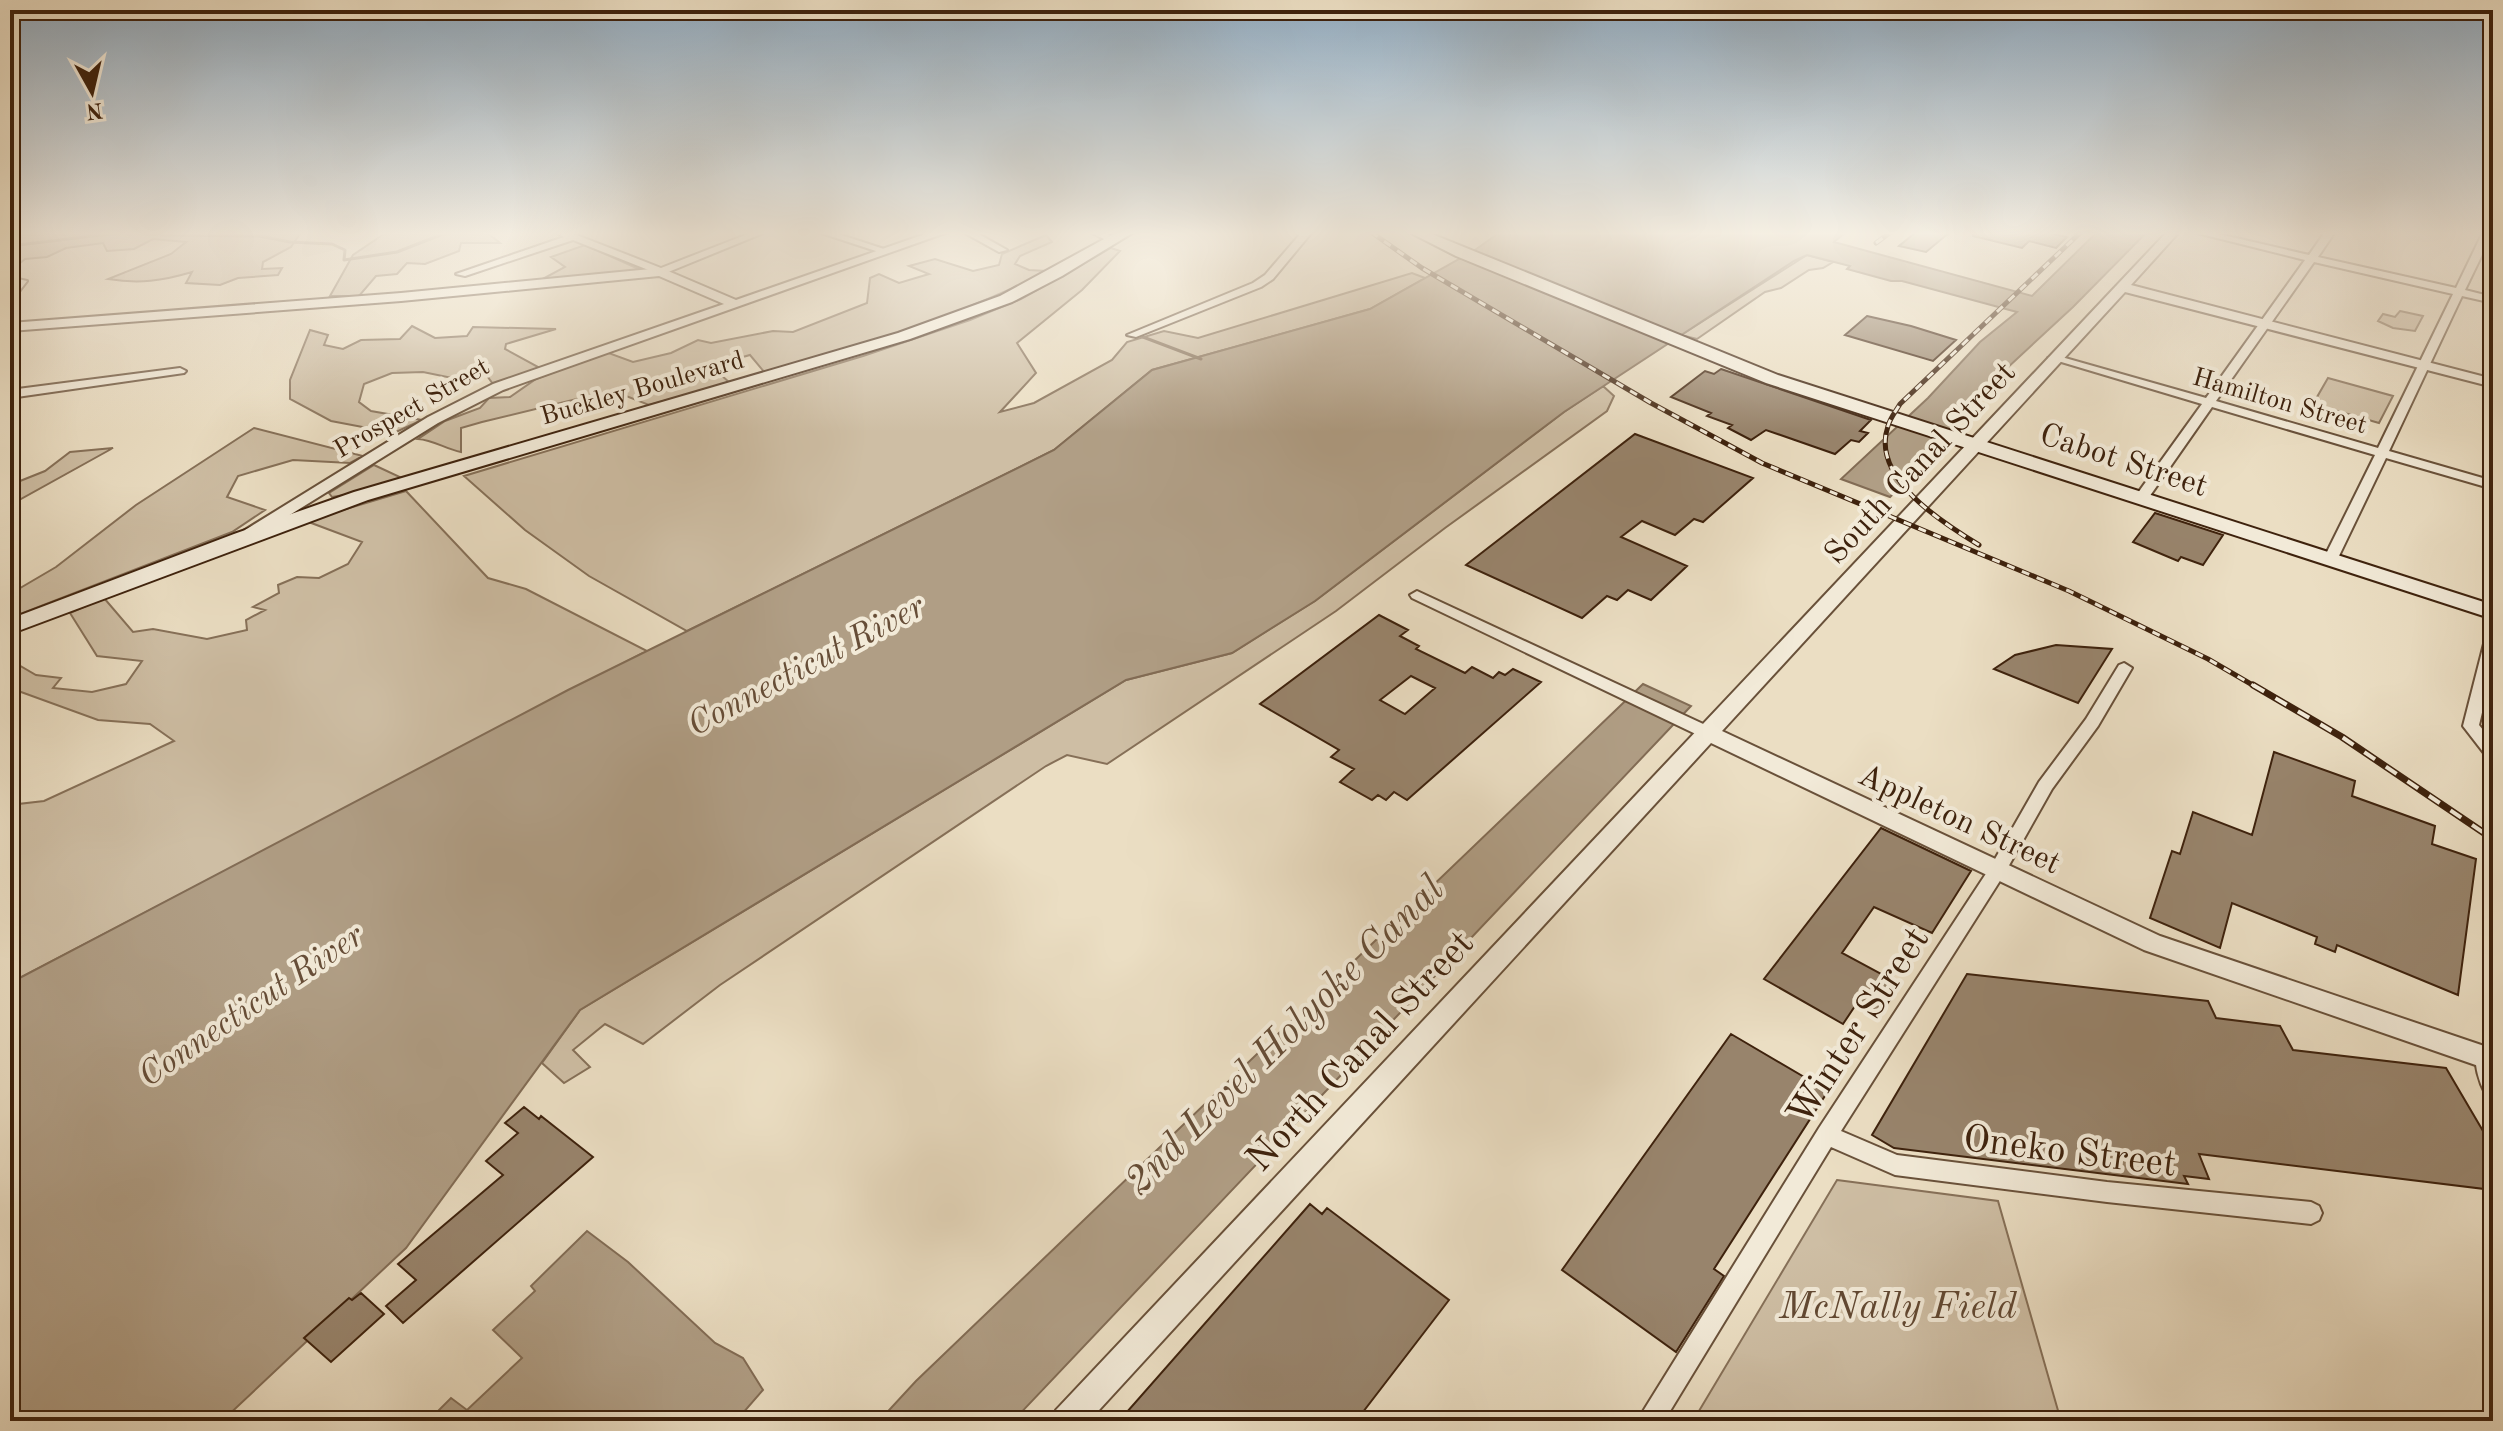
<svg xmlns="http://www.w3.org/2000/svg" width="2503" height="1431" font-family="'Old Standard TT',serif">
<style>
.green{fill:#cebea4;stroke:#867058;stroke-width:2}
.water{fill:#b09e85;stroke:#826c55;stroke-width:2}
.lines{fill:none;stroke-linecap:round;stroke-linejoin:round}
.stream{stroke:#826c55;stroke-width:3}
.building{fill:#98846c;stroke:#3e220d;stroke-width:2;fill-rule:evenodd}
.minor-casing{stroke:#69513a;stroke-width:4}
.tertiary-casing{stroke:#69513a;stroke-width:4}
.secondary-casing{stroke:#3e220d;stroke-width:4}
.minor{fill:#f2ead8;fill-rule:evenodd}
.tertiary{fill:#f2ead8;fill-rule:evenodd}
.secondary{fill:#f2ead8;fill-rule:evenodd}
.rail-far1-casing{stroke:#3e220d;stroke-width:5}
.rail-casing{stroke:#3e220d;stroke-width:7}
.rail-far1{stroke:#f2ead8;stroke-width:3;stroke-dasharray:8;stroke-linecap:butt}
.rail{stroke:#f2ead8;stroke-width:4;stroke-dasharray:13;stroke-linecap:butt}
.labels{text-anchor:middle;stroke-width:8;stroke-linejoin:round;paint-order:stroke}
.far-street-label{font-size:26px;fill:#3e220d;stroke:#f2ead8}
.street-label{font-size:32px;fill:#3e220d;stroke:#f2ead8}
.water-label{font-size:34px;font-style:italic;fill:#664d37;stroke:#f2ead8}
.near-street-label{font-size:38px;fill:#3e220d;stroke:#f2ead8}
.near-park-label{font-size:38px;font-style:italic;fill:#624933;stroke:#f2ead8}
.near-water-label{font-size:40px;font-style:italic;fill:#664d37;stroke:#f2ead8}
</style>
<rect width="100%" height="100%" fill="#ebdec3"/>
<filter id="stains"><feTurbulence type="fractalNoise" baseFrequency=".0025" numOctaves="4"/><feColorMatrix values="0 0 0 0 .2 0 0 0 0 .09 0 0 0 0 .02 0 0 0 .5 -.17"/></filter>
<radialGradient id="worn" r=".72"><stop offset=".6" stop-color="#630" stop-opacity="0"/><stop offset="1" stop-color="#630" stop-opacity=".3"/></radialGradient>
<!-- green -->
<path class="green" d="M10 232H301L291 247 263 262 262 269 282 268 278 275 238 278 220 285 186 283 192 272C162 281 139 284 108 279L171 254 186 242 153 239 134 249 107 251 103 243 66 248 47 257 25 259 14 268 13 280 10 281Z
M387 232H496L490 235 500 243H461L459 251 425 264 407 263 397 274 376 276 359 296H330L353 255Z
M1046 235 1052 242 1020 256 1015 264 1029 270 1048 271C958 317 862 345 765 373L750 355 711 366 730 383 649 405 616 392 589 396 482 422 461 428V452C445 449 434 440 418 439L445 421 480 408 489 398 510 397 536 379 606 352 633 362 671 353 698 340 711 343 773 331 793 332 867 303 870 278 879 274 899 283 929 274 909 266 935 259 973 271 999 265 1002 254Z
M585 245 641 270 539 281 565 267 551 257Z
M1111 248 1120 251 1082 290 1017 343 1036 373 1000 412 1034 403 1112 360 1127 342 1164 331 1198 338 1412 273 1425 278 1370 309 1152 370 1054 450 687 631 589 576 525 530 464 476 863 356 970 320 1021 299Z
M1807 255 1833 262 1823 268 1809 270 1781 288 1765 292 1697 339 1681 335Z
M2400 311 2423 316 2415 331 2393 328 2378 321 2383 314 2395 317Z
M412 326 435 338 467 336 473 327 556 329 506 344 505 349 540 368 493 384 482 369 457 379 423 372 392 373 364 384 359 402 371 411 422 420 394 433 331 421 290 399V380L310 330 328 335 324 345 343 349 361 340 400 339Z
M2328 378 2393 396 2379 423 2313 404Z
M1603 386 1614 396 1607 411 1445 528 1336 611 1107 764 1067 755 1046 766 720 985 643 1044 605 1024 573 1050 590 1067 564 1083 542 1063 580 1010 1126 680 1232 653 1315 601 1564 412Z
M254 428 363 456 350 463 293 460 238 476 227 497 265 510 232 532 10 618V594L56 567 136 505Z
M113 448 10 505V485L45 471 70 452Z
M374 465 402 478 356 493 332 497 329 493Z
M406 491 488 578 526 589 647 651 10 983V805L44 801 174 741 150 724 98 720 10 688V660L36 675 61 678 53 688 92 692 126 684 142 661 97 656 70 613 104 598 133 632 153 629 207 639 247 630 246 620 265 610 253 607 279 593 278 585 297 577 319 578 348 564 362 542 306 521Z
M1837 1180 1998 1201 2061 1421H1693Z"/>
<!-- water -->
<path class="water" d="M1500 232H1846L1834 242 2032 296 2097 232H2147L2073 307 1965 407 1957 429 1890 497 1841 479 1928 398 1980 342 2017 312 1902 281H1891L1847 269 1850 266 1807 255 1794 261 1564 412 1315 601 1232 653 1126 680 580 1010 406 1248 222 1421H10V983L568 690 1054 450 1152 370 1370 309 1475 250Z
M1643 684 1691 706 1013 1421H879L916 1381Z
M587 1231 628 1262 715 1343 743 1358 763 1390 736 1421H428L451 1398 467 1410 522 1358 493 1330 535 1291 531 1286Z"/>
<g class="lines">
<!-- stream -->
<path class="stream" d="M165 232 161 235 259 236 290 242 332 244 345 250 344 260 397 252 448 232
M10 240 18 245 126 232
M1143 337 1201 359"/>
</g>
<!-- building -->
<path class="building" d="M1916 232H1950L1926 252 1899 246Z
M1973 232H2045L2067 237 2056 248 2029 241 2022 248 1973 236Z
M1867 316 1911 326 1956 340 1933 361 1845 335Z
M1721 369 1871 420 1860 431 1868 433 1859 442 1851 440 1835 454 1766 430 1751 440 1728 428 1732 425 1707 416 1711 413 1671 397 1705 371 1714 374Z
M1635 434 1753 478 1703 522 1694 519 1675 535 1642 521 1621 537 1687 566 1651 600 1628 590 1617 600 1607 596 1582 618 1466 565Z
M2155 513 2223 535 2203 565 2181 557 2178 561 2133 542Z
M1379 615 1408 630 1400 636 1419 646 1416 649 1465 673 1472 667 1493 678 1499 672 1505 675 1513 669 1541 682 1407 800 1394 792 1386 800 1378 795 1372 800 1340 782 1354 769 1331 757 1339 750 1260 704ZM1411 676 1435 688 1405 714 1380 700Z
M2056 645 2112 649 2078 703 1994 669 2015 655Z
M2274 752 2355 781 2352 796 2435 826 2432 844 2476 859 2458 995 2337 945 2335 952 2315 944 2317 937 2232 903 2220 948 2150 918 2172 851 2180 854 2193 812 2252 835Z
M1881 828 1971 871 1932 933 1874 907 1842 953 1900 984 1880 1015 1857 1003 1843 1024 1764 979Z
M1967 974 2208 1001 2216 1018 2280 1026 2293 1050 2446 1068 2493 1148V1190L2199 1154 2209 1179 2184 1176 2188 1184 1894 1148 1872 1135Z
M1731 1034 1828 1091 1714 1269 1724 1276 1676 1352 1562 1270Z
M524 1107 539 1119 541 1116 593 1157 403 1323 386 1306 416 1280 398 1264 503 1175 486 1161 518 1133 505 1123Z
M1310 1204 1322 1214 1327 1208 1449 1300 1356 1421H1119Z
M361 1293 384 1314 331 1362 304 1338 349 1298 352 1300Z"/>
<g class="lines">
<!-- minor casing -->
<g class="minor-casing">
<path id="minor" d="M556 232H569L661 268 753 232H766L661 275 573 240 465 276 456 274 564 237Z
M818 232H832L887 250 879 252Z
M963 232H975L1007 250 999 252Z
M1090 232H1103L1118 240 1110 242Z
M1302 232H1312L1273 279 1261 287 1136 337 1127 335 1253 283 1265 275Z
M2193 232H2210L2309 255 2325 232H2335L2318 257 2456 288 2483 232H2493L2465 290 2493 297V303L2462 296 2389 451 2493 481V489L2386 458 2338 558 2331 562 2326 561 2324 558 2375 455 2212 407 2147 500H2137L2135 497 2202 404 2048 358 2058 356 2206 398 2305 260ZM2314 262 2453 294 2378 448 2216 401Z
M18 279 27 281 14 298 10 299V289Z
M180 368 186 371 184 373 10 398V390Z
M1417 591 1714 729 1716 733 1714 737H1702L1412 598 1410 595Z
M2493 631V667L2479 725 2493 742V759L2487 757 2463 726 2486 636Z
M2124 663 2132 668 2098 726 2052 789 2003 876 1841 1131 1897 1155 2107 1182 2311 1202 2319 1206 2322 1213 2319 1220 2311 1224 2107 1202 1895 1175 1831 1147 1664 1421H1637L1819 1128 1991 866 2039 782 2086 719 2119 665Z
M2485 1048 2493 1052V1098L2486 1095C2480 1084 2472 1062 2478 1051Z"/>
</g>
<!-- tertiary casing -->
<g class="tertiary-casing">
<path id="tertiary" d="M931 232H948L503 390 438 423 251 539 245 538 243 534 245 530 428 417 493 384 724 304 659 276 401 301 10 331V323L401 293 661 268 736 300Z
M2167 232H2179L2131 285 2493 379V387L2125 292 1722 731 2160 936 2493 1049V1071L2144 950 1711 743 1089 1421H1051L1056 1410Z
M2486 232H2493V236L2488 235Z"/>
</g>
<!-- secondary casing -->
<g class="secondary-casing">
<path id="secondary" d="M1117 232H1134L1062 276 1012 302 910 339 368 500 10 634V619L234 534 354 492 898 333 1000 296Z
M1409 232H1427L1778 375 2493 605V619L1766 383 1456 256Z"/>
</g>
<!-- minor -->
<use href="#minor" class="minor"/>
<!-- tertiary -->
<use href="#tertiary" class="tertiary"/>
<!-- secondary -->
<use href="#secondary" class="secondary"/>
<!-- rail-far1 casing -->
<g class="rail-far1-casing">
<path id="rail-far1" d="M1371 232 1422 268 1651 403 1762 463 2069 591 2208 659 2256 687
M1876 243 1891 232
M1979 545C1943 523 1870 478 1888 426 1890 418 1896 411 1900 404L2081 232"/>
</g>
<!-- rail casing -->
<g class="rail-casing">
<path id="rail" d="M2253 685 2342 737 2493 839"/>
</g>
<!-- rail-far1 -->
<use href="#rail-far1" class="rail-far1"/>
<!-- rail -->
<use href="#rail" class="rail"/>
</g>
<!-- sky -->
<linearGradient id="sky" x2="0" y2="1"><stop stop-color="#91abc0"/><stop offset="0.54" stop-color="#f6f0e4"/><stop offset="1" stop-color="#f6f0e4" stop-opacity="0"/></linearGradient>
<rect width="2503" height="432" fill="url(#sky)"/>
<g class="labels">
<!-- far-street labels -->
<g class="far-street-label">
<text transform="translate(642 387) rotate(-16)" y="9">Buckley Boulevard</text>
<text transform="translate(2280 400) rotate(16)" y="9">Hamilton Street</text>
<text transform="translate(411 407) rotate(-30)" y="9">Prospect Street</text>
</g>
<!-- street labels -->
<g class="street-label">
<text transform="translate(2124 459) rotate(18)" y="11">Cabot Street</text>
<text transform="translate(1919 462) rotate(-47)" y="11">South Canal Street</text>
<text transform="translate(1960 818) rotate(25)" y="11">Appleton Street</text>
</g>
<!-- water labels -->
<g class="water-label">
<text transform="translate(805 664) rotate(-28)" y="12">Connecticut River</text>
<text transform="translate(250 1004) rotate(-34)" y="12">Connecticut River</text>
</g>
<!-- near-street labels -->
<g class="near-street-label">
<text transform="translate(1857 1025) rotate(-57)" y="13">Winter Street</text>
<text transform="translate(1359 1050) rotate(-47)" y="13">North Canal Street</text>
<text transform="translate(2070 1150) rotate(7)" y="13">Oneko Street</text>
</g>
<!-- near-park labels -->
<g class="near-park-label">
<text x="1898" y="1318">McNally Field</text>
</g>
<!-- near-water labels -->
<g class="near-water-label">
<text transform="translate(1283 1034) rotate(-45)" y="14">2nd Level Holyoke Canal</text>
</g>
</g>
<!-- margin -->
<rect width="2503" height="1431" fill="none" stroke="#ebdec3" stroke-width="40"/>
<rect x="12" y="12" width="2479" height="1407" fill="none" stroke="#3e220d" stroke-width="4"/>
<rect x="20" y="20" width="2463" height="1391" fill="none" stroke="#3e220d" stroke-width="2"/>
<!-- north arrow -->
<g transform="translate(92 92) rotate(172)" stroke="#f2ead8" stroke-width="6" paint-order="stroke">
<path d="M0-6L14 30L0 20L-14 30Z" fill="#3e220d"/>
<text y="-12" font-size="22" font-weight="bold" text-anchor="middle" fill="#3e220d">N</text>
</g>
<rect width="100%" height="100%" filter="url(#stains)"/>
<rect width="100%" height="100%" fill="url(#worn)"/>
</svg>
